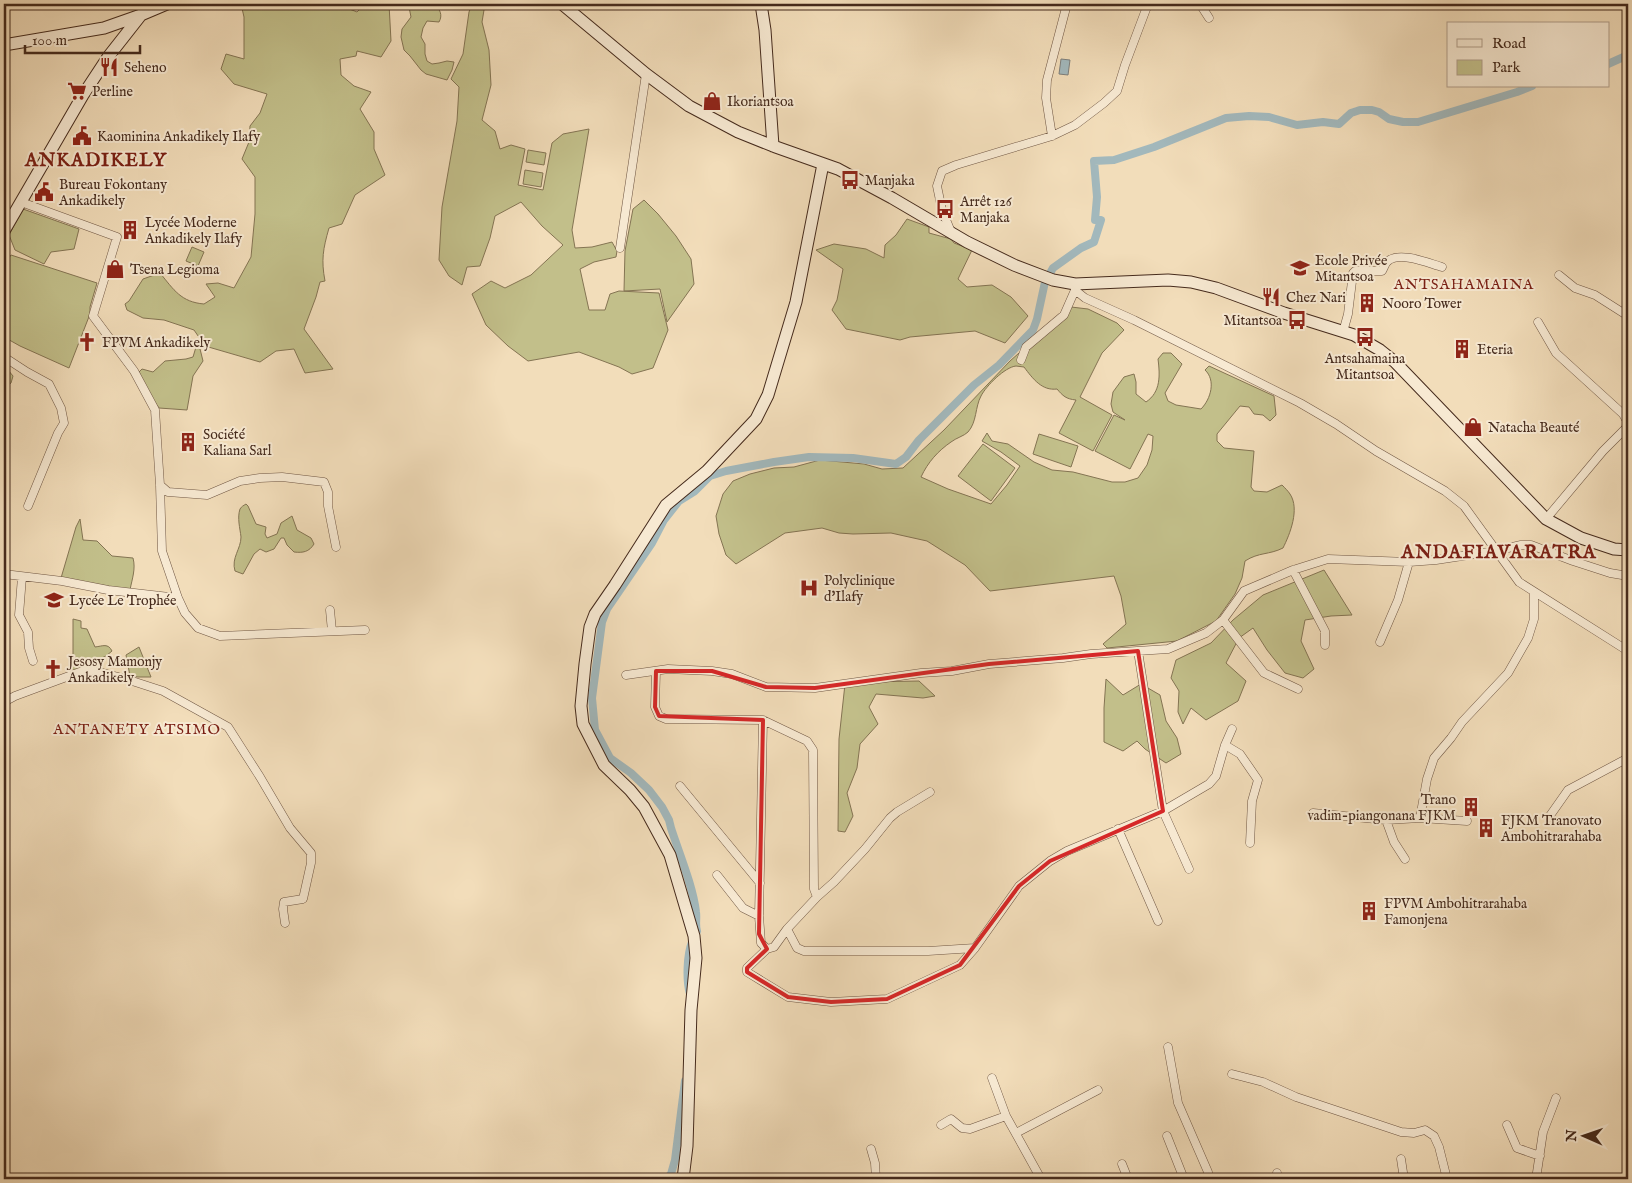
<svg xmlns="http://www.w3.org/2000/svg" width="1632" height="1183" font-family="'IM FELL English',serif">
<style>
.green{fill:#c2bf8a;stroke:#847453}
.water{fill:#a2b8bc;stroke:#7d7f7c}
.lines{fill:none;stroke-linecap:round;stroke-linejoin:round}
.canal{stroke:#a2b8bc;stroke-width:8}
.street-casing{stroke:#705744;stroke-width:9}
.secondary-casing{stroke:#452a1c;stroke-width:13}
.street{stroke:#f7e9d2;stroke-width:8}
.secondary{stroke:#f7e9d2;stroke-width:11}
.marked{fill:none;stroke:#d62828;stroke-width:4;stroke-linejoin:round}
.labels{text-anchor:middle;stroke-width:4;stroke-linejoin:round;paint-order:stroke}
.poi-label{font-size:14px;fill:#452a1c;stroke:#f7e9d2;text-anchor:start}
.neighbourhood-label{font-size:15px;letter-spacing:1px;fill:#7a1f14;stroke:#f7e9d2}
.district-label{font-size:19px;font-weight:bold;letter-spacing:1px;fill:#7a1f14;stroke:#f7e9d2}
</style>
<rect width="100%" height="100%" fill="#f2ddba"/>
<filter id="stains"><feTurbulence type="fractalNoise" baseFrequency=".004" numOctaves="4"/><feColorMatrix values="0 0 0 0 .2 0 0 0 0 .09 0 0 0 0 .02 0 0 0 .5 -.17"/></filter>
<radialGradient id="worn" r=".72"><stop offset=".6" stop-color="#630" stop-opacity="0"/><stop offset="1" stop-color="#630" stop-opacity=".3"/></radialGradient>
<!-- green -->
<path class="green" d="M241 4H337L357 12 365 4H389L391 41 381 57 357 51 356 56 340 59 341 75 354 86 371 92 360 109 374 132V149L385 175 355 195 342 224 329 228C323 249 321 260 325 281L320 282 316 297 304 329 333 369 305 373 294 349 276 351 260 362 205 346 194 330 164 320 143 318 127 310 125 304 129 301 143 279 160 273C174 290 181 302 204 304L215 297 206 284 218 283 234 288 251 257 255 214V177L242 159 249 142 250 126 260 113 267 94 234 84 221 69 226 54 244 59V17Z
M405 4H434C440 9 443 15 439 22L427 21 423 28 421 37 425 44V54L427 61 432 64 439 63 447 61 454 62 452 70 447 80 426 74 421 70 410 56 404 50 401 37 402 29 411 17 409 7Z
M472 4H485L482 22 489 50 491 85 482 120 495 131 500 149 511 145 525 149 518 185 543 190 552 143 563 134 589 129 572 230 575 248 592 247 612 242 617 251 616 257 594 262 580 269 589 310H605L610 294 619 291 659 293 668 330 653 368 632 374 619 367 579 352 528 361 508 346 486 325 472 294 491 281 505 288 531 275 563 245 542 226 521 202 495 216 490 238 480 266 467 267 462 285 449 276 439 260 442 207 457 121 459 87 451 79 463 54 469 12Z
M528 150 546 153 544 165 526 162Z
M525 170 543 173 541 187 523 184Z
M644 200 658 214 676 236 691 259 694 284 667 322 660 289 624 291 625 251 633 209Z
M23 209 79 229 74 249 51 252 44 264 15 250 9 235Z
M907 219 929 227V233L951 239 954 243 972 250 958 279 967 287 992 285 1011 297 1028 316 1005 343 975 331 910 337 900 340 846 329 832 310 837 300 843 269 816 250 834 244 866 249 884 258 885 245 896 235Z
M192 247 204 252 198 266 186 261Z
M11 255 97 283 90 307V314L69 368 20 346 4 337V265Z
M1071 307 1088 309 1117 323 1124 330 1102 353 1080 397 1112 415 1093 451 1059 433 1076 400C1066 399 1063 396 1057 389 1042 391 1033 379 1024 367 1021 367 1019 366 1016 366 1005 367 986 386 981 396 975 407 977 422 968 432 964 436 956 438 951 442 938 451 928 462 921 477L948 489 991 504 1007 485 1020 466 1001 452 982 441 987 433 992 441 1008 444 1034 462 1052 470 1073 472 1112 482H1125L1138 478 1147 465 1152 450 1153 436 1148 434 1130 469 1095 451 1114 415 1125 420 1113 412 1111 404 1113 392 1124 377 1134 374 1136 382V394L1146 402C1161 392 1160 375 1158 359L1163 353H1171L1182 364 1165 393 1168 401 1176 405 1201 409C1211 399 1216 380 1205 370L1209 366 1274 396 1276 415 1270 421 1263 415 1254 414 1249 407 1240 406 1217 434V441L1224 448 1254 451 1251 487 1254 491 1267 492 1282 485C1285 488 1288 491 1290 494 1300 509 1290 534 1283 548 1269 555 1259 552 1245 561L1242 578 1235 594 1216 621 1177 641 1107 648 1103 644 1126 624 1121 596 1114 576 990 591 965 565 927 541 891 533 853 534 839 533 822 528 785 533 736 564 726 555 719 534 716 516 723 494 733 481 750 474 774 468 794 467 820 460 864 464 882 469 903 468 944 430 1010 361Z
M199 345 203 361 193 376 187 410 159 408 146 390 139 372 142 369 153 372 165 361 186 359 193 357 196 347Z
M4 369 8 370 13 376 11 383 4 389Z
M1039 434 1078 446 1071 467 1033 454Z
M983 444 1015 468 991 501 958 476Z
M246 504 248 506 256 524 266 527 265 534 267 538 277 534 281 523 292 516 297 530 311 538 314 544C309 552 303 553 294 552L287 545 284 538H281L274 549 266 552 260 549 254 554 243 574 235 571C231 558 241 549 241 537 240 528 237 518 240 509 242 506 243 506 246 504Z
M80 519 83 540 97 541 112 556 133 558C136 569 132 579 130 590L61 578 76 527Z
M1324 570 1352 615 1331 616 1305 620 1301 641 1314 669 1303 678 1285 673 1267 650 1253 628 1239 638 1226 663 1246 681 1238 701 1206 720 1191 708 1183 724 1178 712 1179 691 1171 678 1176 660 1211 643 1233 620 1263 595Z
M73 619 81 621V628L87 629 95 647C103 646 108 643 112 651L106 656 69 673V657L73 655Z
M139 647 151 677H138L130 676 126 655Z
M1106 679 1123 695 1141 684 1160 695 1166 721 1177 738 1181 754 1166 763 1145 749 1137 741 1123 751 1104 742V708Z
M919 681 935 696 923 698 876 694 869 707 878 724 860 744 857 768 847 793 853 816 845 832 838 831 839 739 845 684 866 682Z"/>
<!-- water -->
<path class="water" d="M1061 59 1070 60 1068 75 1059 74Z"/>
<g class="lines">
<!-- canal -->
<path class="canal" d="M1608 64 1628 55
M697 931C695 925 697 919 696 912 693 886 679 853 671 828L669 820 662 807 649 790 631 773 610 758 595 730 592 698 602 622 607 609 652 543 664 520 679 501 695 491 710 476 726 471 774 462 809 457 853 458 896 464 906 457 919 440 974 385 999 365 1033 330 1037 319 1045 282 1053 268 1081 248 1094 242 1101 220H1095L1097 197 1094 161 1114 160 1154 147 1226 118 1249 116 1269 117 1297 125 1323 122 1339 124 1351 113 1360 110H1372L1379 112 1389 119 1403 122H1418L1517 92 1532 86
M690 994C686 980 687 955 692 942
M666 1179 671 1174 675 1160 685 1081"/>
<!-- street casing -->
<g class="street-casing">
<path id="street" d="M1200 4 1209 18
M4 57 6 45
M1052 136 1046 98 1047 80 1067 4
M21 202 117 237 93 316 134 371 155 410 160 485 162 551 178 598 185 613 198 628 220 636 365 630
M951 232 942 210 937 186 942 171 956 165 1052 136 1075 125 1104 103 1117 91 1125 65 1148 4
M620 248 646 74
M1559 275 1575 288 1595 295 1628 316
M1075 284V290L1085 298 1134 320 1300 403 1336 424 1376 451 1445 491 1464 506 1519 582 1628 651
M1538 322 1556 353 1623 414 1627 421 1626 428 1603 451 1546 519
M1343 332 1348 314 1353 273 1355 271H1382C1384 268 1385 263 1388 261 1400 251 1428 263 1442 267
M4 357 27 372 49 384 61 408 64 423 58 433 28 506
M1021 360 1026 347 1064 315 1075 290
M160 485 168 492 207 495 240 481 260 478 282 477 324 482 328 492V506L336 547
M1293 570 1325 631V645
M4 574 62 581 108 590 178 598
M22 577 19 615 28 632 29 648 33 661
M330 610 332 631
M1223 620 1264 673 1298 689
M1380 642 1398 600 1409 562
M1138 651 1163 811 1189 869
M656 671 655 707 659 716 666 719 763 720 807 741 813 750 814 889 817 897
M626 675 668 669 712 671 732 674 766 687 815 688 921 673 952 671 989 664 1063 658 1091 654 1168 649 1206 633 1223 620 1244 591 1293 570 1328 559 1409 562 1436 560 1495 551 1521 545H1531L1573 561 1610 573 1628 576
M4 702 15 696 88 669 126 679 163 691 228 727 260 777 290 828 311 853V863L303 899 284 902 283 909 285 923
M763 720 759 916 761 943 767 949 774 947 787 929 817 897 834 882 865 849 890 818 897 812 930 792
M1225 745 1240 754 1258 780 1252 801 1250 843
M680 786 760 883
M1313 813 1386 820 1420 818 1427 779 1434 758 1451 738 1462 722 1508 673 1528 638 1534 619V593
M1549 817 1568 790 1628 758
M1420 818 1467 821
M1386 820 1394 842 1405 859
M1118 829 1158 921
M717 875 743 908 759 916
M787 929 797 948 804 951H928L975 948 1019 886 1050 861 1067 851 1163 811 1209 784 1216 776 1225 745 1232 729
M767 949 747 968V972L788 997 831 1002 887 999 960 965 975 948
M1168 1047 1178 1103 1208 1172V1179
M1232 1074 1263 1082 1296 1097 1401 1132 1414 1133 1425 1130 1434 1136 1439 1147 1447 1179
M992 1078 1006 1116 1041 1179
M941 1125 951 1119 962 1128 970 1129 1006 1116
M1507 1125 1517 1148 1540 1156
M1016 1133 1098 1090
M1167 1136 1184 1179
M871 1149 875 1163 876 1179
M1401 1159 1404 1179
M1122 1164 1128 1179
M1277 1173V1179
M1536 1179 1543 1132 1556 1098"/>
</g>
<!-- secondary casing -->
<g class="secondary-casing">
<path id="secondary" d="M562 4 646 74 689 106 738 132 773 146 838 169 892 198 967 242 1014 265 1053 280 1075 284 1168 280 1191 282 1216 288 1284 313 1354 335 1380 350 1395 362 1546 519 1581 538 1614 549 1628 550
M761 4 765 30 773 146
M4 45 104 28 141 15 167 4
M4 231 83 95 108 57 141 15
M683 1179 687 1146 691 1010 696 958 694 936 670 855 644 807 630 790 604 765 583 724 581 706 585 664 590 627 595 614 615 585 666 505 707 471 756 419 768 395 796 302 823 164"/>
</g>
<!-- street -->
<use href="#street" class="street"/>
<!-- secondary -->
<use href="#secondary" class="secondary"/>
</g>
<!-- marked area -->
<path class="marked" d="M1138 651 1163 811 1050 861 1019 886 960 965 887 999 831 1002 788 997 747 972V968L767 949 759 934 763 720 659 716 655 707 656 671H712L766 687 815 688 989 664Z"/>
<!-- icons -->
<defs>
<g id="restaurant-bare" transform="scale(1.5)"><path d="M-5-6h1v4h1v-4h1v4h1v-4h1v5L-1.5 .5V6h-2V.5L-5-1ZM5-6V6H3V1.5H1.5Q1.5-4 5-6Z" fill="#8f2418" stroke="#f7e9d2" stroke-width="2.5" paint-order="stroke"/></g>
<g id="supermarket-bare" transform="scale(1.5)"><path d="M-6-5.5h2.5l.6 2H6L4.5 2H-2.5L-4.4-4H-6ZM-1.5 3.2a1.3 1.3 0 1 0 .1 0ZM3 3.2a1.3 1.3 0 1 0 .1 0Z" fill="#8f2418" stroke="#f7e9d2" stroke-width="2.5" paint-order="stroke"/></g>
<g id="shop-bare" transform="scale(1.5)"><path d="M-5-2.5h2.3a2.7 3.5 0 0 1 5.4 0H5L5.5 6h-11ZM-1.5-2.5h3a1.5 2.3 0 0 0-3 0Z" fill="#8f2418" stroke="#f7e9d2" stroke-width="2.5" paint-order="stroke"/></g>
<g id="civic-bare" transform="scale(1.5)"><path d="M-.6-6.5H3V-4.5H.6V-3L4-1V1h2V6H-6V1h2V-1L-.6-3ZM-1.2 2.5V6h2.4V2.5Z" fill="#8f2418" stroke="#f7e9d2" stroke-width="2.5" paint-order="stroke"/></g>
<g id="bus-bare" transform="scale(1.5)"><path d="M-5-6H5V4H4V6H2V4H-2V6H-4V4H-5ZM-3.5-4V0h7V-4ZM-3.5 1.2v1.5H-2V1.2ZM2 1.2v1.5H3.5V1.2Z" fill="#8f2418" stroke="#f7e9d2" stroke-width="2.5" paint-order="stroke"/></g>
<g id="building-bare" transform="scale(1.5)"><path d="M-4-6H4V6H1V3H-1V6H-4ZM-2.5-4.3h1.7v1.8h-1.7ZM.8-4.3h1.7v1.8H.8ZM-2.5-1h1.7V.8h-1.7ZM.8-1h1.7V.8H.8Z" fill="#8f2418" stroke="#f7e9d2" stroke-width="2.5" paint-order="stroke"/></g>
<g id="school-bare" transform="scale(1.5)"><path d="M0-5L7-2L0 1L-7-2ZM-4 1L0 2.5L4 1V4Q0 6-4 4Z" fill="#8f2418" stroke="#f7e9d2" stroke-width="2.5" paint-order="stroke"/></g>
<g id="church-bare" transform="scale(1.5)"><path d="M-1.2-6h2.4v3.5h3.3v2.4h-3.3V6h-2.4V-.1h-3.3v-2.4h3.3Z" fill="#8f2418" stroke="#f7e9d2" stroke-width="2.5" paint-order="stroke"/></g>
<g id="hospital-bare" transform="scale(1.5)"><path d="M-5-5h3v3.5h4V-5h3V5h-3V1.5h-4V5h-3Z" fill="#8f2418" stroke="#f7e9d2" stroke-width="2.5" paint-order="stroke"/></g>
</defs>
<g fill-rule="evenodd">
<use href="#restaurant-bare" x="109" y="67"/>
<use href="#supermarket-bare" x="77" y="91"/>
<use href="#shop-bare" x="712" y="101"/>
<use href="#civic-bare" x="82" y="136"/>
<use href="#bus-bare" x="850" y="180"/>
<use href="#civic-bare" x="44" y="192"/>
<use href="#bus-bare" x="945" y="209"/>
<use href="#building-bare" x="130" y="230"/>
<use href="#school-bare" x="1300" y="268"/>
<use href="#shop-bare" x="115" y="269"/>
<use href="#restaurant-bare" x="1271" y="297"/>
<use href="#building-bare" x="1367" y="303"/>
<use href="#bus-bare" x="1297" y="320"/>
<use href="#bus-bare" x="1365" y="337"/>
<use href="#church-bare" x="87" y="342"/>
<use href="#building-bare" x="1462" y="349"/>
<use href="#shop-bare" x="1473" y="427"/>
<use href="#building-bare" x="188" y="442"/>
<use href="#hospital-bare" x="809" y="588"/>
<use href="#school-bare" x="54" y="600"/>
<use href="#church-bare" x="53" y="669"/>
<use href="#building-bare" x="1471" y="807"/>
<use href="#building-bare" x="1486" y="828"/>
<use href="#building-bare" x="1369" y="911"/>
</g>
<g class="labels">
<!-- poi labels -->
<g class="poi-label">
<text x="124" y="72">Seheno</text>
<text x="92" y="96">Perline</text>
<text x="727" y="106">Ikoriantsoa</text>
<text x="97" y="141">Kaominina Ankadikely Ilafy</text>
<text x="865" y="185">Manjaka</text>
<text x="59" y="189">Bureau Fokontany<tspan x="59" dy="16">Ankadikely</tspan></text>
<text x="960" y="206">Arrêt 126<tspan x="960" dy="16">Manjaka</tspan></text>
<text x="145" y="227">Lycée Moderne<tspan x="145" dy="16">Ankadikely Ilafy</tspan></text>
<text x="1315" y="265">Ecole Privée<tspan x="1315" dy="16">Mitantsoa</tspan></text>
<text x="130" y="274">Tsena Legioma</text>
<text x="1286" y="302">Chez Nari</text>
<text x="1382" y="308">Nooro Tower</text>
<text x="1282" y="325" text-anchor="end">Mitantsoa</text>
<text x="102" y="347">FPVM Ankadikely</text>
<text x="1477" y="354">Eteria</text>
<text x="1365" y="363" text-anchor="middle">Antsahamaina<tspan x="1365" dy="16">Mitantsoa</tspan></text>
<text x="1488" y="432">Natacha Beauté</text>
<text x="203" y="439">Société<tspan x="203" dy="16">Kaliana Sarl</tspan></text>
<text x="824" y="585">Polyclinique<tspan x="824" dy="16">d'Ilafy</tspan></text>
<text x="69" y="605">Lycée Le Trophée</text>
<text x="68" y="666">Jesosy Mamonjy<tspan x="68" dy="16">Ankadikely</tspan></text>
<text x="1456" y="804" text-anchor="end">Trano<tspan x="1456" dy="16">vadim-piangonana FJKM</tspan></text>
<text x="1501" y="825">FJKM Tranovato<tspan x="1501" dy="16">Ambohitrarahaba</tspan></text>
<text x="1384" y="908">FPVM Ambohitrarahaba<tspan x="1384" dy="16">Famonjena</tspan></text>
</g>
<!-- neighbourhood labels -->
<g class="neighbourhood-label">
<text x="1464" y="289">ANTSAHAMAINA</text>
<text x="137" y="734">ANTANETY ATSIMO</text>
</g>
<!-- district labels -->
<g class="district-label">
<text x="96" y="166">ANKADIKELY</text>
<text x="1499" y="558">ANDAFIAVARATRA</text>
</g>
</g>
<!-- margin -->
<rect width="1632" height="1183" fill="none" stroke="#f2ddba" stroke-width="20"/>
<rect x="5" y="5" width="1622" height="1173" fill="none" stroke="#452a1c" stroke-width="2.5"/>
<rect x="10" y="10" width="1612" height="1163" fill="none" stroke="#452a1c"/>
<!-- legend -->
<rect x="1447" y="22" width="162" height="65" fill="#f7e9d2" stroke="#b09d89"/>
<rect x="1457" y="39" width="25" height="8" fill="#f7e9d2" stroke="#b09d89"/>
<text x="1492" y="48" font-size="15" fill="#452a1c">Road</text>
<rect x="1457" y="60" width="25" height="15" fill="#c2bf8a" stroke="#b09d89"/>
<text x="1492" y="72" font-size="15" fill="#452a1c">Park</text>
<!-- north arrow -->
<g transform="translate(1584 1136) rotate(272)" stroke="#f7e9d2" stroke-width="4" paint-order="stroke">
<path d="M0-4L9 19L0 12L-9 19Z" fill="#452a1c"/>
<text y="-8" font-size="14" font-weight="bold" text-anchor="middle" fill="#452a1c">N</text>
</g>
<!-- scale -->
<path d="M25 45v8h115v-8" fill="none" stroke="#452a1c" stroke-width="2.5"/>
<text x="32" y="45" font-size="15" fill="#452a1c" stroke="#f7e9d2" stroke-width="4" paint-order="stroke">100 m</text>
<rect width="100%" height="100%" filter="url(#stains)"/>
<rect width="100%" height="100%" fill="url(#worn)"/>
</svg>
